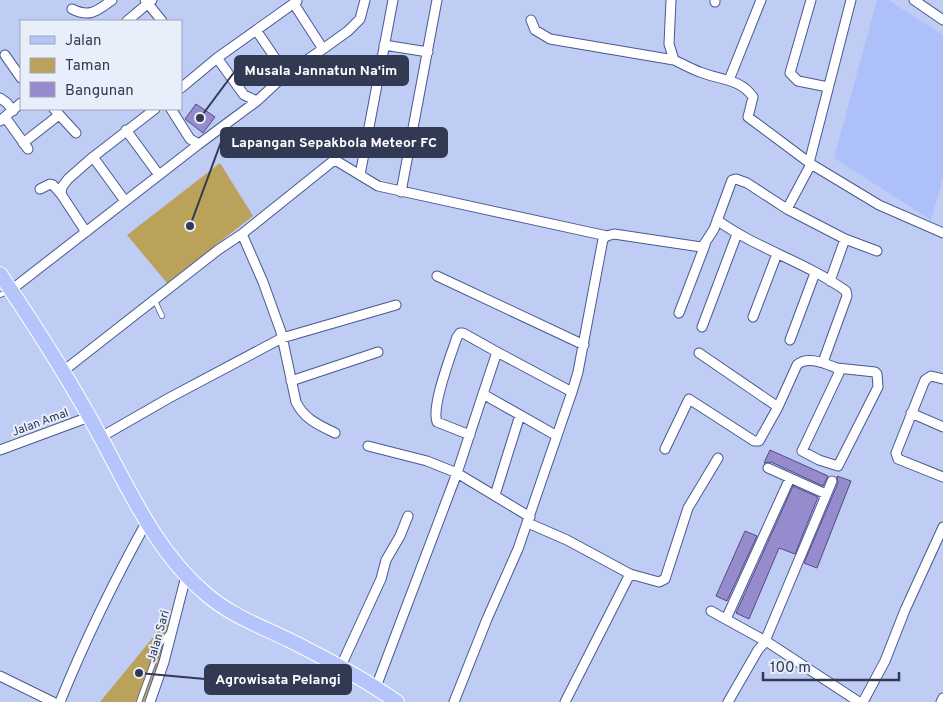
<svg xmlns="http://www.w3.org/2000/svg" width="943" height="702" font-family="Overpass,sans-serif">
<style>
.built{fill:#aec0f9}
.green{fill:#bba25b}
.building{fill:#968ccd;stroke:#544984}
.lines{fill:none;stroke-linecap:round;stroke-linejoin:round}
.lane-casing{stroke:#495992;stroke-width:6}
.street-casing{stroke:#495992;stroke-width:11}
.primary-casing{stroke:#fff;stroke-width:16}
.lane{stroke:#fff;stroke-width:4.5}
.street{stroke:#fff;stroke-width:9}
.primary{stroke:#b5c4fa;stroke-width:14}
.labels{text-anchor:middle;stroke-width:4;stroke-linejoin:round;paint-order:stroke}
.street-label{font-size:12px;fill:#313953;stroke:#e9eefb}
.leader{fill:none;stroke:#313953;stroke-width:2}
.callout-dot{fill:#313953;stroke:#e9eefb;stroke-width:2}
.callout{fill:#313953;stroke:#313953;stroke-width:2}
.callout-label{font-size:14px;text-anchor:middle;font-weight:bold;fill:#fff}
</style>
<rect width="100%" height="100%" fill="#bfccf4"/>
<!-- built -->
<path class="built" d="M877 0H888L943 35V178L931 220 834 158Z"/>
<!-- green -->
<path class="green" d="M220 163 253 216 167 283 127 235Z
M173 613 166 644 144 702H100Z"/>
<!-- building -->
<path class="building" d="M196 104 215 117 203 133 185 119Z
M770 450 828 476 823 486 771 462 764 463Z
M837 476 851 481 817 568 804 563 838 483Z
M793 486 818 497 795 554 779 548 749 619 736 613Z
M745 531 757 536 727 601 716 596Z"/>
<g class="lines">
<!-- lane casing -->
<g class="lane-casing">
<path id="lane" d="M0 295 10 291
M155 301 162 316
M139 702 160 644 169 633"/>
</g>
<!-- street casing -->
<g class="street-casing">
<path id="street" d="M145 0 162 21
M671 0 669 44 674 60C683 64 691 69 700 72 719 80 740 78 753 97L748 117 811 164 879 205 943 233
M811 0 790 73 798 81 828 87
M914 0 943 20
M715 2V0
M72 9C90 18 97 11 112 0
M531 20 535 30 550 39 674 60
M127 21 152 0
M256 30 286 74 323 49 294 4
M384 45 428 52
M323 49 348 31 360 19 365 0
M5 55 21 78
M217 58 244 95 257 101 286 74
M729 80 761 0
M181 88 217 58 297 1
M0 98 7 103 13 111
M54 109 76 133
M171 109 190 139 199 144 257 101
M5 117 28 149
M0 121 21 103
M126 130 159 175
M23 143 59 115
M93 157 125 201
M809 163 851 0
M360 175 393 0
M40 189 50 184 53 185 61 194
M401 192 437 0
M787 209 811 164
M717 220C757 249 806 262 846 291L847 296 823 362
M86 232 61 194 62 187 68 179 93 157 155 109
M242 234 333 161 335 160 378 186 607 236
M845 239 877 251
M437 276 584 345
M11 290 199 144
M679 313 705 245
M753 317 777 254
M702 327 737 234
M790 340 815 273
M497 352 572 392
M699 353 778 407
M62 372 218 250 242 234 263 282 281 332 296 402C304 419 319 425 335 433
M943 379 931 376 925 380 896 453 898 459 943 477
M291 381 378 352
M911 413 943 427
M470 435 437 422C431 406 451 355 457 337L460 333H463L497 352 483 394
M101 437 169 398 282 338 396 305
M368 446 427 461 457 473 530 517
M665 449 689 399 754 441H759L778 407 797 365C807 355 826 364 837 368L839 373 802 451 819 460 838 466 878 387 877 374 875 372 837 368
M0 450 89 417
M768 468 826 494
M495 495 520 415
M528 523 567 540 630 574 565 702
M630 574 659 582 665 579 688 508 718 458
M711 611 769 643
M726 619 790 478
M765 641 832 481
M340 668 381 579 386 560 400 536 408 516
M0 676 53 702
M376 687 457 473 483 394 557 436
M60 702C85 640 114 581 146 523
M150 702 164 662 186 576
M454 702 487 619 518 549 572 392 578 372 603 239 607 236 614 234 701 247 703 246 714 229 732 180 736 179 747 183 787 209 845 239 830 281
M728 702 758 650 765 642 769 643 859 702
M863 702 885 661 905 610 943 527
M941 702 943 698"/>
</g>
<!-- primary casing -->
<g class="primary-casing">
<path id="primary" d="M0 274C36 327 71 382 101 438 131 493 157 553 206 594 230 615 260 626 289 640 325 658 363 678 397 702"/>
</g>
<!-- lane -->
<use href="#lane" class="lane"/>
<!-- street -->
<use href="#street" class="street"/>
<!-- primary -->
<use href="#primary" class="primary"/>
</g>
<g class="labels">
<!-- street labels -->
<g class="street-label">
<text transform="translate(40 422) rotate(-20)" y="4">Jalan Amal</text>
<text transform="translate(158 636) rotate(-74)" y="4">Jalan Sari</text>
</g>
</g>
<!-- callouts -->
<path class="leader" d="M200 118L235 71M190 226L221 142M139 673L205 679"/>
<g class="callout-dot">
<circle cx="200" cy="118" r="5"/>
<circle cx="190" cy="226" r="5"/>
<circle cx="139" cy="673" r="5"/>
</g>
<g class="callout">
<rect x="235" y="56" width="173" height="29" rx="5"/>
<rect x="221" y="128" width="226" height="29" rx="5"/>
<rect x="205" y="665" width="146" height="29" rx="5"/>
</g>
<g class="callout-label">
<text x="321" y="75">Musala Jannatun Na'im</text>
<text x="334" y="147">Lapangan Sepakbola Meteor FC</text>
<text x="278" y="684">Agrowisata Pelangi</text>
</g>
<!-- legend -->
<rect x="20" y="20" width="162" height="90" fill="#e9eefb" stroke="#9fa6b8"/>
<rect x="30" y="36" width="25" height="8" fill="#b5c4fa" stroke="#9fa6b8"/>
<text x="65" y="45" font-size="15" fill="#313953">Jalan</text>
<rect x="30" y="58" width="25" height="15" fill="#bba25b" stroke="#9fa6b8"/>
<text x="65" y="70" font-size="15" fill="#313953">Taman</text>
<rect x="30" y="82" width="25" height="15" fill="#968ccd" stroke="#9fa6b8"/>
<text x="65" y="95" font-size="15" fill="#313953">Bangunan</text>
<!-- scale -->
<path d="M763 672v8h136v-8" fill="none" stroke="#313953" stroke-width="2.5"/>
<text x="770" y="672" font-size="15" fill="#313953" stroke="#e9eefb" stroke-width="4" paint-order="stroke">100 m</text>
</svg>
